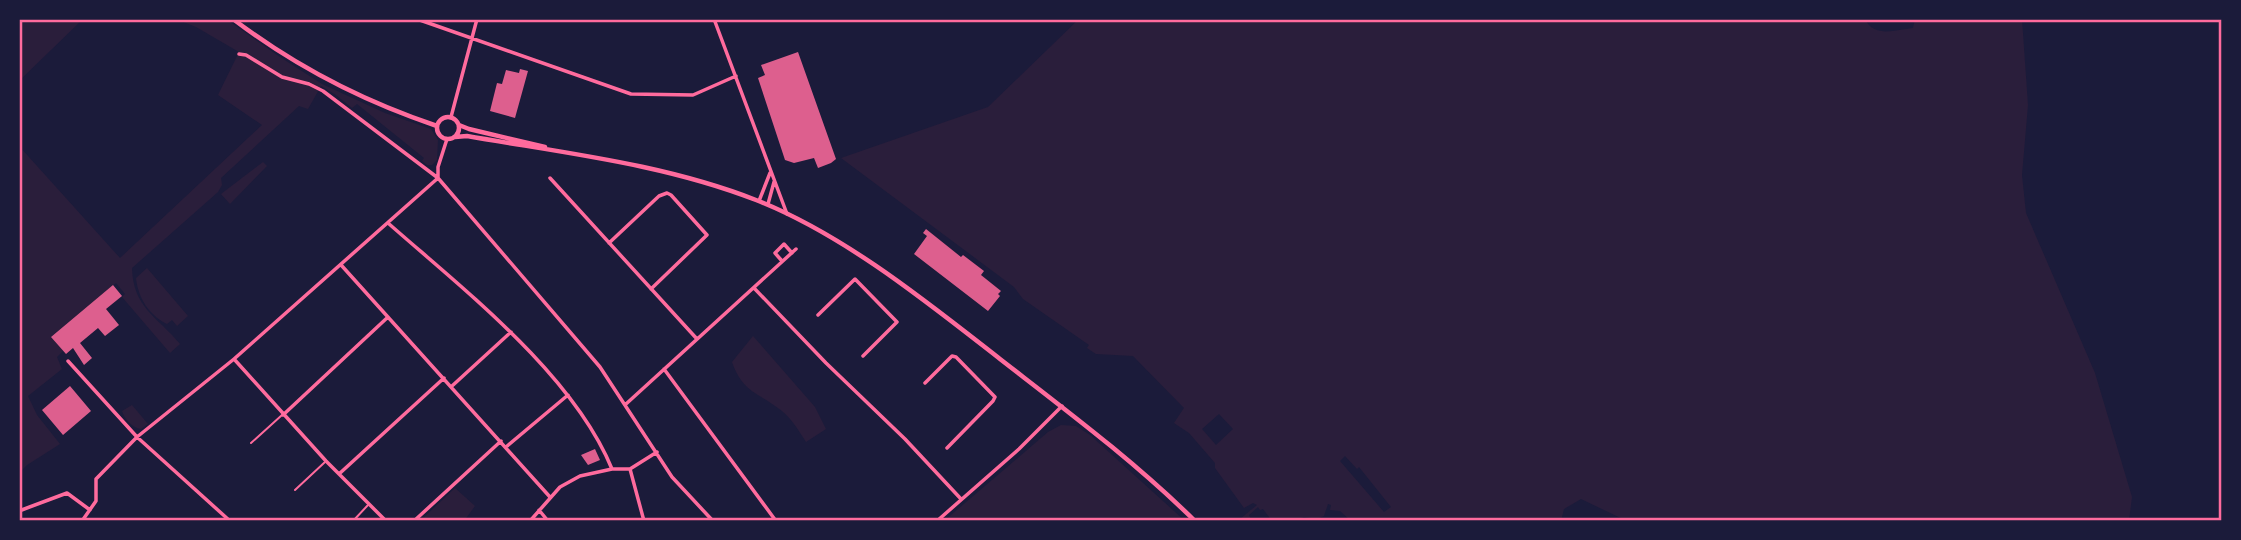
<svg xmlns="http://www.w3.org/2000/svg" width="2241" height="540" font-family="'Work Sans',sans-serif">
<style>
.green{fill:#2a1e3b;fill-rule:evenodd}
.building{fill:#dd5f8e}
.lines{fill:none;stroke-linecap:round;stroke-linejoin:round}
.service{stroke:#ff6b9d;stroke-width:2}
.minor{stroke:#ff6b9d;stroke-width:3.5}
.tertiary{stroke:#ff6b9d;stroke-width:4.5}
.neatline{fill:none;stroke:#ff6b9d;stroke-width:2.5}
</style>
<rect width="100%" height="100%" fill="#1b1b3a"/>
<!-- green -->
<path class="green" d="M19 19H83L19 81Z
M176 19H226L280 57 322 84 385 113 431 129 438 140 437 160 432 165H427L422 161 424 158 357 104 352 108 336 95 321 86 308 109 299 106 221 178 222 185 218 192 132 268C133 308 158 317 180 344L170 353 122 297 125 294 116 283 52 336 63 351 57 357 62 369 28 396 37 415 60 444 27 465 19 473V146L120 258 262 125 218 95 239 52 196 27Z
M1079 19H1865C1874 38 1895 30 1913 28L1915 19H2022L2028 105 2022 175 2026 213 2095 373 2132 497 2129 521H1627L1581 499 1564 509 1561 521H1351L1340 511 1330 510 1331 505 1328 504 1324 516 1317 519 1304 517 1292 521H1272L1263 509 1260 510 1258 507 1249 515 1252 521H1242L1240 519 1257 505 1253 503 1244 508 1215 468V463L1189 433 1174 423 1184 408 1133 356 1096 354 1087 348 1089 345 1023 299 1014 287 841 158 988 107ZM1219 414 1233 429 1216 445 1202 429ZM1345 456 1357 469 1359 467 1391 507 1384 512 1340 461Z
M263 162 267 166 230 204 221 194Z
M147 268 188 316 177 326 172 320 167 324C149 315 138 298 136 278Z
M753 336 815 407 826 429 806 442C799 431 792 419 782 411 758 392 743 393 732 362Z
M132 405 148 424 141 429C132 428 124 418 122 411Z
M1061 425 1076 426 1090 435 1185 521H944L1048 432Z
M455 488 475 506 464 521H420Z"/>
<!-- building -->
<path class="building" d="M798 52 836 159 831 163 818 168 814 158 794 163 785 160 758 78 765 75 761 65Z
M520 69 528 71 515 118 490 111 497 83 502 84 506 70 519 73Z
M926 229 961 257 963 255 984 271 981 275 1001 291 998 294 1000 296 988 311 914 254 927 236 923 233Z
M113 285 122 296 106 309 119 325 105 336 98 328 80 343 92 358 84 365 73 348 66 354 51 337Z
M70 386 91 411 63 435 42 410Z
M595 449 600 460 588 465 581 455Z"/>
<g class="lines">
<!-- service -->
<path class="service" d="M251 443 282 415
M295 490 325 462
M353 521 368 505"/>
<!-- minor -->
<path class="minor" d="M417 19 631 94 693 95 736 76
M714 19 787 214
M239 54 246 55 282 77 309 84 323 91 438 178 600 367 672 477 713 521
M451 117 477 19
M438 178V167L447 139
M550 178 697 339
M759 201 770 173
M768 204 774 182
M388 223C464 290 573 374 612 469
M609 243 659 196 667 193 671 195 707 235 651 289
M782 261 775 253 784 244 792 253
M342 266 550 497
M754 288 826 363 905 439 961 499
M818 315 855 279 897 322 863 356
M234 359 326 461 386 521
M68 361 137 437 230 521
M664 369 776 521
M925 383 952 356 956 357 995 397 993 401 947 448
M452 386 511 332
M626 404 796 249
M283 415 388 317
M506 447 568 395
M630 469 644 521
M339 474 444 378
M539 510 548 521
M19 511 67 493 90 510
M19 517 21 521
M82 521 96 501V479L137 437 234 359 438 178
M414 521 501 441
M530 521 560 487 580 476 612 469H630L657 452
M937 521 1019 449 1062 406"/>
<!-- tertiary -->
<path class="tertiary" d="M233 19C296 67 362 101 437 126
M437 128a11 11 0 1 1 22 0a11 11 0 1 1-22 0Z
M459 125 469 129 545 147
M455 137 467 136C564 153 664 164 756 200 843 234 927 302 1000 359 1067 411 1134 461 1195 521"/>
</g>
<!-- border -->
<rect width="2241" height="540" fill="none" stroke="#1b1b3a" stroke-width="42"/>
<rect x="21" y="21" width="2199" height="498" class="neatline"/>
</svg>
